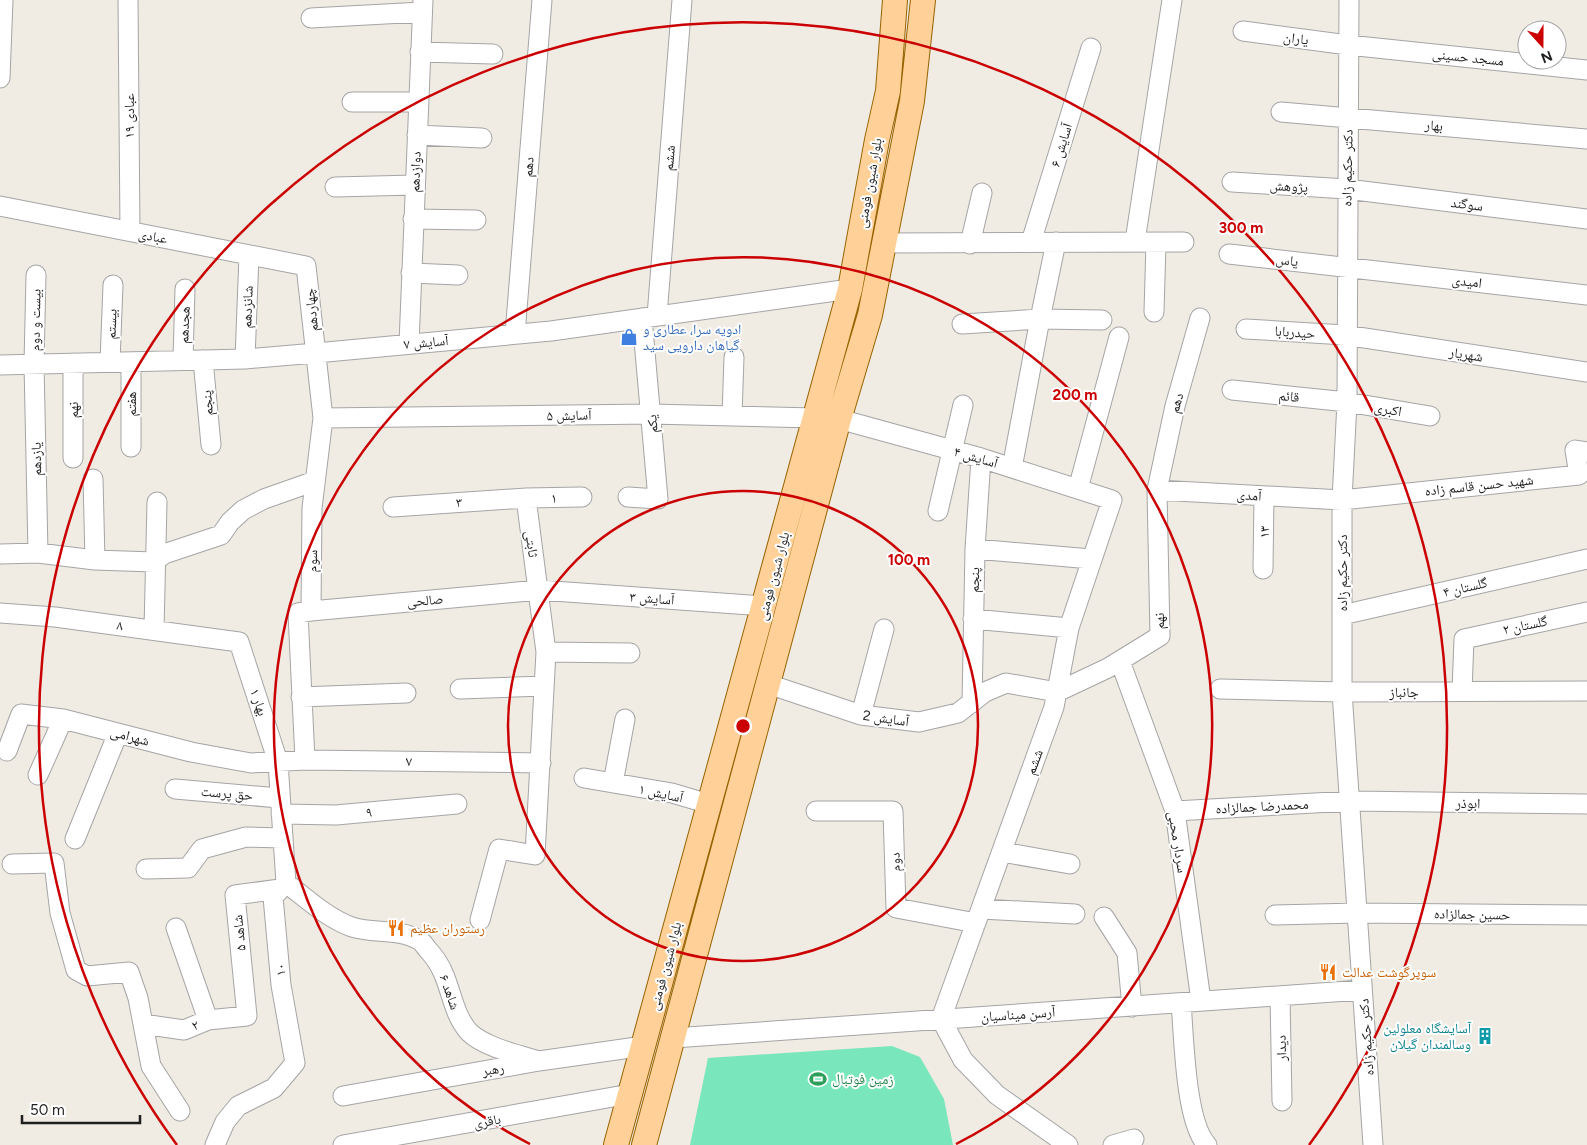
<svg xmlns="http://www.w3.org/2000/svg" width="1587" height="1145" font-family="Figtree,'Noto Naskh Arabic',sans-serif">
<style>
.pitch{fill:#79e7bb}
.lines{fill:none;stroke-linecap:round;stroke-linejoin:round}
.minor-casing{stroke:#a5a5a5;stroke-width:21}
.major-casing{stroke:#976300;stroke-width:26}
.minor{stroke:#fff;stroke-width:19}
.major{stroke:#ffd198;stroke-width:24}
.ring{fill:none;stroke:#cb0002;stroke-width:2.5}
.labels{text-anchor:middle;stroke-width:4;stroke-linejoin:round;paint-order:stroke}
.street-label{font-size:14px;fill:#1e1e1e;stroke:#fff}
.shop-label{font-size:14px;fill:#366cbe;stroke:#fff;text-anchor:start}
.food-label{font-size:14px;fill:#c56008;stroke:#fff;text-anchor:start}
.culture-label{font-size:14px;fill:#0d838f;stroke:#fff;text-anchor:end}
.leisure-label{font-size:14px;fill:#27864d;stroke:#fff;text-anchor:start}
.centre{fill:#cb0002;stroke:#fff;stroke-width:2.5}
.ring-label{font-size:15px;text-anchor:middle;font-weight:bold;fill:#cb0002;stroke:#fff;stroke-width:4;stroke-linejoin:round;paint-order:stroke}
</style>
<rect width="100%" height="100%" fill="#f0ebe3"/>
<!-- pitch -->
<path class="pitch" d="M892 1046 920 1057 944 1099 953 1145H690L708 1058Z"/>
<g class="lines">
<!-- minor casing -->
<g class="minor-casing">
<path id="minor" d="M128 0 130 231
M1349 0 1347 402 1342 500V692L1373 1145
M311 18 422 12
M1243 31 1348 45 1587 70
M420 52 493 54
M0 78 3 0
M352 102H418
M1281 112 1587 139
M417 135 482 138
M1232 182 1347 189 1587 219
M335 187 415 185
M0 206 306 266 323 418 312 508 311 611 298 613 305 760
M413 219 476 220
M1135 241 1172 0
M1031 242 1091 48
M884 243 1184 242
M970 244 982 193
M1229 254 1587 295
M411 273 458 275
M36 275 34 364 38 553
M1154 312 1156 243
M657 316 682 0
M962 324 1040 319 1102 320
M1246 329 1345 335 1587 372
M515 334 542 0
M409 344 423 0
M245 359 249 255
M183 360 185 289
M203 360 211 445
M110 362 113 285
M73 363V458
M0 365 245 359 316 353 551 331 850 289
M1232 390 1347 402 1430 416
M732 416 734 357
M323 418 651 414 815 418
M839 419 981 458 1112 500 1069 628 1054 707 941 1019 963 1060 997 1095 1068 1145
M131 447V362
M1012 468 1040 319 1056 242
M93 479 95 560
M1078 489 1119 337
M1157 490 1342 500 1579 475 1575 450 1587 452
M628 497 658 499 642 318
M393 507 526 498 582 497
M938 511 963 405
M975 549 1091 559
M0 554 38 553 95 560 154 562 164 554 221 535 230 522 243 510 264 499 315 481
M1263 569 1264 496
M311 611 539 590 765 606
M0 613 55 617 239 642 278 762 286 883 273 897 281 985 295 1063 274 1088 238 1106 225 1122 215 1145
M1342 615 1587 559
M973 619 1069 628
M154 630 157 502
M546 652 630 653
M1120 661 1175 811 1201 1001
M768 684 861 715 919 722 958 713 985 692 1006 683 1057 692 1108 668 1160 636 1157 490 1175 406 1200 318
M460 689 544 686
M1220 689 1342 692 1587 691
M1462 691 1464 639 1587 612
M301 697 406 693
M972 703 975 549 981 458
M861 715 884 629
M7 751 21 714 63 719 191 752 251 763 305 760 541 763
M38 775 63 719
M584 778 672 793 709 804
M613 783 625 719
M175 789 279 798
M816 811H893L896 908 976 923
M1175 811 1350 801 1587 804
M281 814 336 815 457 804
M75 839 118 733
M1002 852 1070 864
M12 864 54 863 60 913 76 970 87 976 129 972 138 998 151 1066 180 1111
M146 869 188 868 202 849 246 837 282 838
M286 883C306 898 327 918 352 927 373 934 399 928 419 940 423 942 426 948 429 951 453 977 448 1008 469 1032 484 1047 519 1055 539 1061
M981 909 1075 914
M1275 915 1357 913 1587 915
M1104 917 1127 953 1132 1007
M480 920 499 849 535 855 546 652 526 498
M176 928 208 1020
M1280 996 1282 1101
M1181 1003C1184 1036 1185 1122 1207 1145
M143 1024 184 1030 208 1020 247 1016 235 895 280 889
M673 1038 1362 990
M343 1096 539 1061 644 1046
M343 1145 630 1094
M1113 1145 1134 1139"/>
</g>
<!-- major casing -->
<g class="major-casing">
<path id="major" d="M616 1145 850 289 877 140 888 91 895 0
M644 1145 839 419 870 315 912 101 923 0"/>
</g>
<!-- minor -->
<use href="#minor" class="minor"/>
<!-- major -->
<use href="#major" class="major"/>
</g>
<!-- distance rings -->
<g class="ring">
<circle cx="743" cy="726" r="235"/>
<path d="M530 1144A469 469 0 1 1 956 1144"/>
<path d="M177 1145A704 704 0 1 1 1309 1145"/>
</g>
<!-- icons -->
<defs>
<g id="shop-bare" transform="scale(1.35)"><path d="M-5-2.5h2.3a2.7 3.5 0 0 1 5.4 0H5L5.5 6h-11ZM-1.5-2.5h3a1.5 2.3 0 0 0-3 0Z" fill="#3f7fe0" stroke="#fff" stroke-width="2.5" paint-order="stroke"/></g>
<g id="restaurant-bare" transform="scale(1.35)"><path d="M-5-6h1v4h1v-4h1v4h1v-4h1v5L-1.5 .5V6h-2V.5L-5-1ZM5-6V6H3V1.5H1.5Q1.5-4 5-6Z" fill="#e8710a" stroke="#fff" stroke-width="2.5" paint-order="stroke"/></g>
<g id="building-bare" transform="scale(1.35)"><path d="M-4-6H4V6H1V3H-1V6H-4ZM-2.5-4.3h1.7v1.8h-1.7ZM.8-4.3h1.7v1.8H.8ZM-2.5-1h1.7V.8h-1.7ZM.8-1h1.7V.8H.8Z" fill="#0f9aa8" stroke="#fff" stroke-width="2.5" paint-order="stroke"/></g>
<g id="stadium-bare" transform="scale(1.35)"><path d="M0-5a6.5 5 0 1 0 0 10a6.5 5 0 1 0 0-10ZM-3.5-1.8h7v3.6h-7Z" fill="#2e9e5b" stroke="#fff" stroke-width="2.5" paint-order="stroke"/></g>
</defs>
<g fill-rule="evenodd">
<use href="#shop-bare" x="629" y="337"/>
<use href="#restaurant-bare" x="396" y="928"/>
<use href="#restaurant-bare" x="1328" y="972"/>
<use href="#building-bare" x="1485" y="1036"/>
<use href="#stadium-bare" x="818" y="1079"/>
</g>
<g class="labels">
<!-- street labels -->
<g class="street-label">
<text transform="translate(1296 38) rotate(7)" y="5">یاران</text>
<text transform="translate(1468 57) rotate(6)" y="5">مسجد حسینی</text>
<text transform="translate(129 116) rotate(-90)" y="5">عبادی ۱۹</text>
<text transform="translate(1434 125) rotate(5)" y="5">بهار</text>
<text transform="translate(1061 145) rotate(-73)" y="5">آسایش ۶</text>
<text transform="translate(669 158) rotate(-85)" y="5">ششم</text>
<text transform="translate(528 167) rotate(-86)" y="5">دهم</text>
<text transform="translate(1347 168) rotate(-89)" y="5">دکتر حکیم زاده</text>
<text transform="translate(415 172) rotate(-88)" y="5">دوازدهم</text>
<text transform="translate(869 183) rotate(-80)" y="5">بلوار شیون فومنی</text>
<text transform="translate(1289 186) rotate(3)" y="5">پژوهش</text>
<text transform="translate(1467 204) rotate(7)" y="5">سوگند</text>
<text transform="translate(153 236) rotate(11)" y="5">عبادی</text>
<text transform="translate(1287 260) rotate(6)" y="5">یاس</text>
<text transform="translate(1467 281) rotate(7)" y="5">امیدی</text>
<text transform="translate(247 307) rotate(-88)" y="5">شانزدهم</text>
<text transform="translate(311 310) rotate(-96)" y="5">چهاردهم</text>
<text transform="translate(35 320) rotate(-89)" y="5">بیست و دوم</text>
<text transform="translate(111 324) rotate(-88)" y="5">بیستم</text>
<text transform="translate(184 325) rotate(-88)" y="5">هجدهم</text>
<text transform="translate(1295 332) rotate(4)" y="5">حیدربابا</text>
<text transform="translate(426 342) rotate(-5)" y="5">آسایش ۷</text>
<text transform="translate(1466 354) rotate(9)" y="5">شهریار</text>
<text transform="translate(1289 396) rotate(6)" y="5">قائم</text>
<text transform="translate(207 403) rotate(-95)" y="5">پنجم</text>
<text transform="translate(1176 403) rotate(-75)" y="5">دهم</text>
<text transform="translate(131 404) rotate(-90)" y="5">هفتم</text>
<text transform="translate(1388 409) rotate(10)" y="5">اکبری</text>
<text transform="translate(73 410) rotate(-90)" y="5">نهم</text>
<text transform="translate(569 415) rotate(-1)" y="5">آسایش ۵</text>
<text transform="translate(652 424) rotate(-95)" y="5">یکم</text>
<text transform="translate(976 457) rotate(16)" y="5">آسایش ۴</text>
<text transform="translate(36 459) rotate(-91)" y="5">یازدهم</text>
<text transform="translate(1479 485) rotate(-6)" y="5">شهید حسن قاسم زاده</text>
<text transform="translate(1249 495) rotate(3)" y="5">آمدی</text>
<text transform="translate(554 498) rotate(-1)" y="5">۱</text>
<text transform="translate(459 502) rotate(-4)" y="5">۳</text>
<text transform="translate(1264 532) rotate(-90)" y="5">۱۳</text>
<text transform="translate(532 544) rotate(82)" y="5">ثابتی</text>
<text transform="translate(312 561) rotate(-89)" y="5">سوم</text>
<text transform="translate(1342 573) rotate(-90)" y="5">دکتر حکیم زاده</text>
<text transform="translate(773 576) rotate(-75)" y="5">بلوار شیون فومنی</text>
<text transform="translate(974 580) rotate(-89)" y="5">پنجم</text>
<text transform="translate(1465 587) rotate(-13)" y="5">گلستان ۴</text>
<text transform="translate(652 598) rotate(4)" y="5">آسایش ۳</text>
<text transform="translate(425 600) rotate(-5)" y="5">صالحی</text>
<text transform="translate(1159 621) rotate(-90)" y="5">نهم</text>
<text transform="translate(120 625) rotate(7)" y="5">۸</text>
<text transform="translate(1525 625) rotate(-12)" y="5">گلستان ۲</text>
<text x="1404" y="697">جانباز</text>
<text transform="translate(259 702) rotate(71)" y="5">بهار ۱</text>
<text transform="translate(886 718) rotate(8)" y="5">آسایش 2</text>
<text transform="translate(130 736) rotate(15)" y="5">شهرامی</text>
<text transform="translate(409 761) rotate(1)" y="5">۷</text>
<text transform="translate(1034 762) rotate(-70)" y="5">ششم</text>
<text transform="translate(227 793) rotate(5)" y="5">حق پرست</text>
<text transform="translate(661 793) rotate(12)" y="5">آسایش ۱</text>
<text transform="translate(1468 803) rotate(1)" y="5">ابوذر</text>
<text transform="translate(1262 806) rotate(-3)" y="5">محمدرضا جمالزاده</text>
<text transform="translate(369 812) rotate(-5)" y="5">۹</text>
<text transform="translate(1178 842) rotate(81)" y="5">سردار محبی</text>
<text transform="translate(895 862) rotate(-92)" y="5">دوم</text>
<text transform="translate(1472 914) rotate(1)" y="5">حسین جمالزاده</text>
<text transform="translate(239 933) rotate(-96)" y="5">شاهد ۵</text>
<text transform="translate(665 966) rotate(-75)" y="5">بلوار شیون فومنی</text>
<text transform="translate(280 970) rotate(-95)" y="5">۱۰</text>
<text transform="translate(450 992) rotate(71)" y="5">شاهد ۶</text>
<text transform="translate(1018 1014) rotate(-4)" y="5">آرسن میناسیان</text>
<text transform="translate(195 1025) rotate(-22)" y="5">۲</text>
<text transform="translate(1366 1037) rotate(-94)" y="5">دکتر حکیم زاده</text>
<text transform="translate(1281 1048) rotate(-91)" y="5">دیدار</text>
<text transform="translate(493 1069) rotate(-10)" y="5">رهبر</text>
<text transform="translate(487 1121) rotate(-11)" y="5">باقری</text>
</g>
<!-- shop labels -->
<g class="shop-label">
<text x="643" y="334">ادویه سرا، عطاری و<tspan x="643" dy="16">گیاهان دارویی سید</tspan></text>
</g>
<!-- food labels -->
<g class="food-label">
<text x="410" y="933">رستوران عظیم</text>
<text x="1342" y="977">سوپرگوشت عدالت</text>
</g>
<!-- culture labels -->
<g class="culture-label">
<text x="1471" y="1033">آسایشگاه معلولین<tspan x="1471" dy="16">وسالمندان گیلان</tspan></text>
</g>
<!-- leisure labels -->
<g class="leisure-label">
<text x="832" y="1084">زمین فوتبال</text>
</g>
</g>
<circle cx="743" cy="726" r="8" class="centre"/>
<g class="ring-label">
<text x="1241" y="233">300 m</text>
<text x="1075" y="400">200 m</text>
<text x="909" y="565">100 m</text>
</g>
<!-- north arrow -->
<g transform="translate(1542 45) rotate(159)"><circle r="24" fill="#ffffff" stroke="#a5a5a5"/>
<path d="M0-4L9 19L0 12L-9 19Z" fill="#cb0002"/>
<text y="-8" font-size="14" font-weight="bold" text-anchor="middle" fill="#1e1e1e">N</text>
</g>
<!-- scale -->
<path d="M22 1115v8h118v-8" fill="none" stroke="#1e1e1e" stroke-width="2.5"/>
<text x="30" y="1115" font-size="15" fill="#1e1e1e" stroke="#ffffff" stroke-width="4" paint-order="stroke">50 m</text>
</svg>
